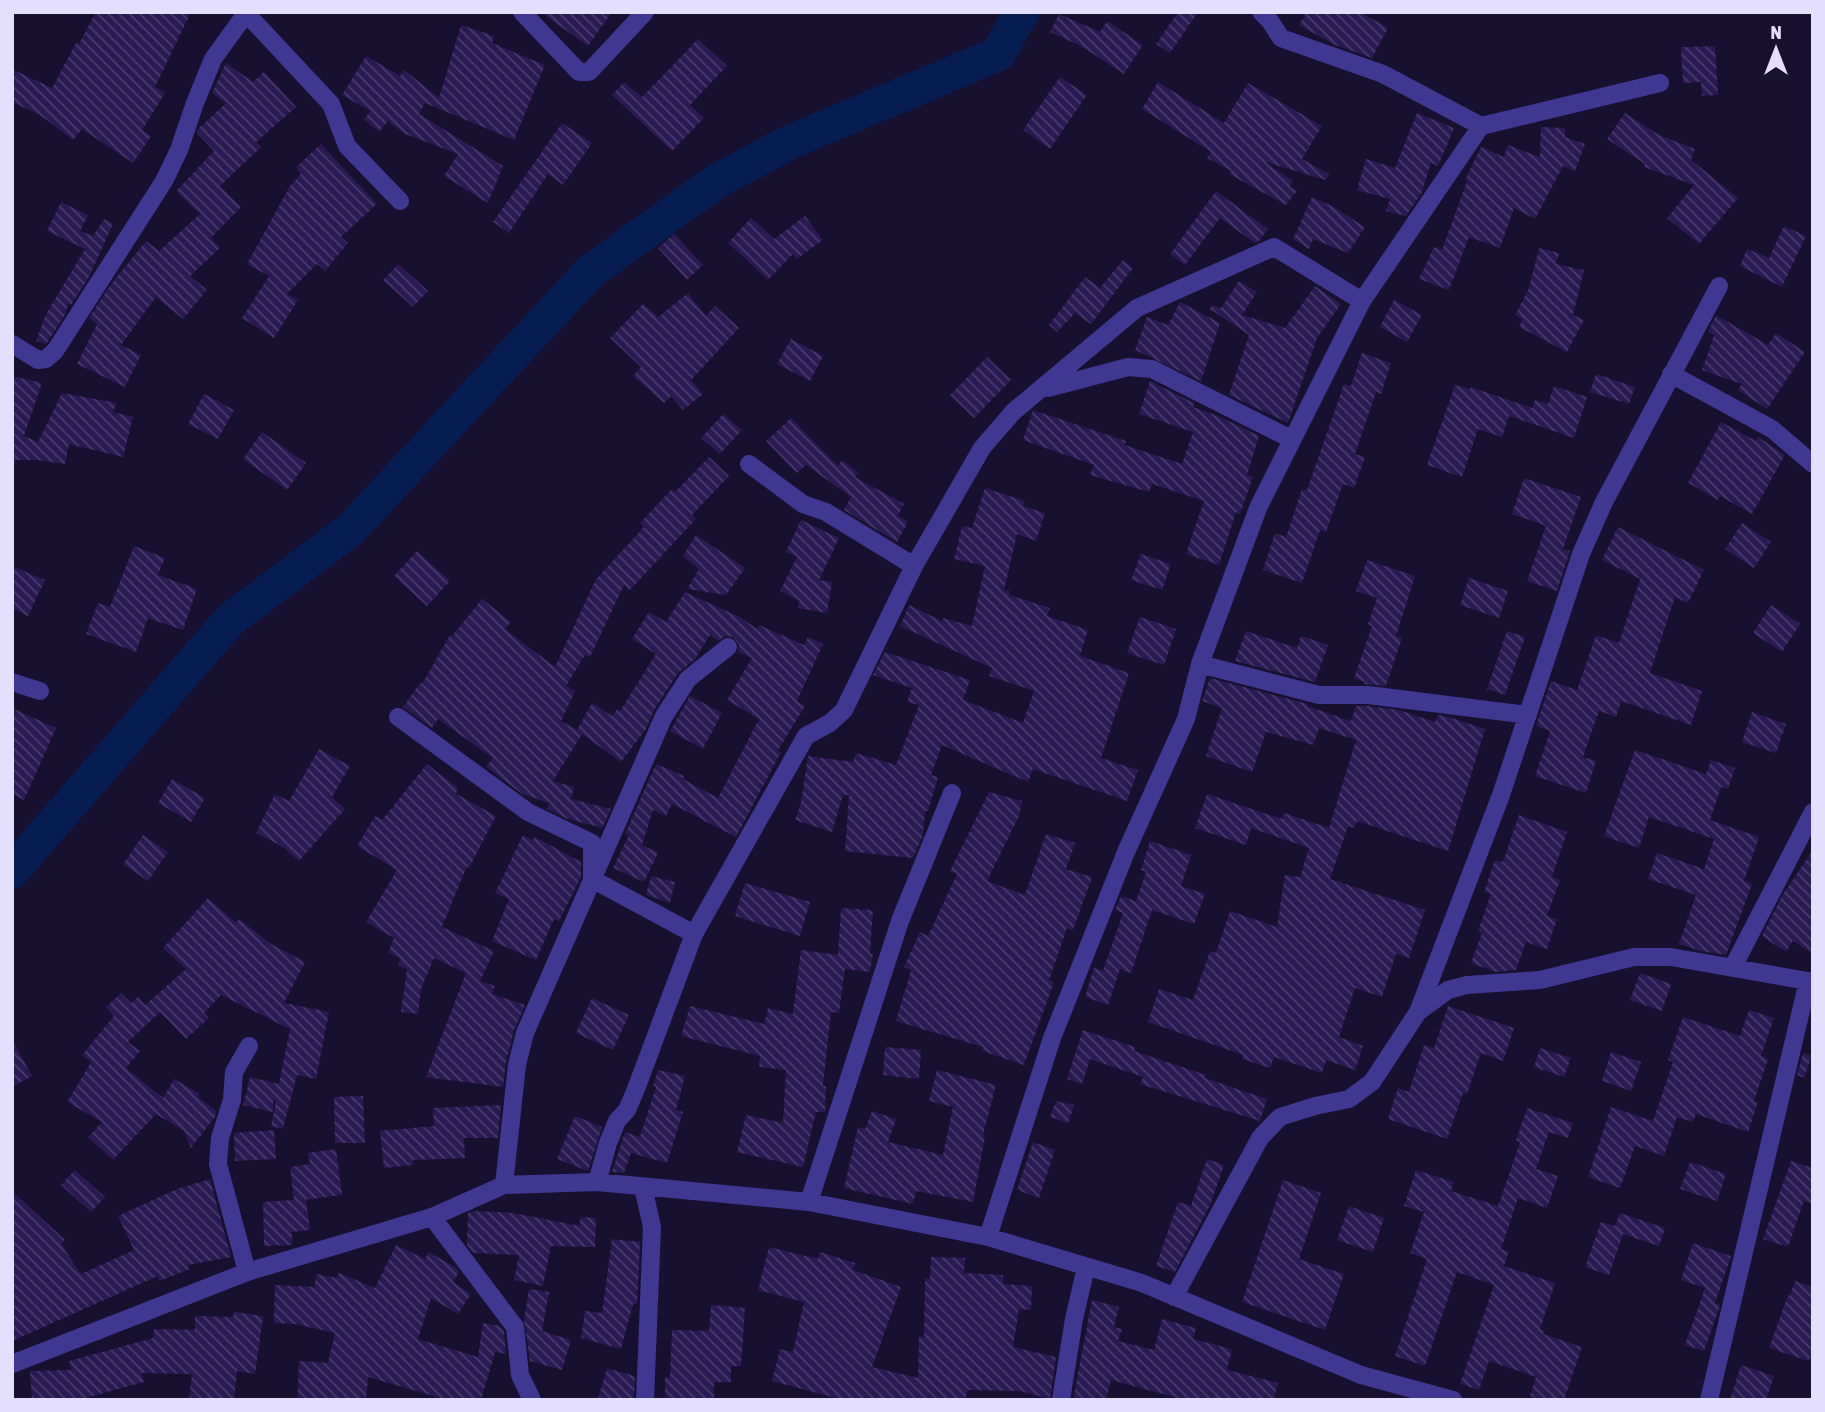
<svg xmlns="http://www.w3.org/2000/svg" width="1825" height="1412" font-family="'Asap Condensed',sans-serif">
<style>
.lines{fill:none;stroke-linecap:round;stroke-linejoin:round}
.river{stroke:#061d51;stroke-width:35}
.building{fill:url(#building-back-hatch)}
.street{stroke:#403792;stroke-width:18}
</style>
<defs>
<pattern id="building-back-hatch" width="6" height="6" patternUnits="userSpaceOnUse" patternTransform="scale(1.75)"><rect width="6" height="6" fill="#291a52"/><path d="M-1 5l2 2M0 0l6 6M5-1l2 2" fill="none" stroke="#483b6c"/></pattern>
</defs>
<rect width="100%" height="100%" fill="#17102f"/>
<g class="lines">
<!-- river -->
<path class="river" d="M12 871 230 620 350 530 591 271 717 181 790 142 998 54 1022 12"/>
</g>
<!-- building -->
<path class="building" d="M96 12H191L155 87 165 93 142 130 151 136 133 163 82 129 73 140 40 115 12 102V69L52 88 76 43 79 44Z
M540 12H612L588 46Z
M1178 12H1198L1170 53 1156 44Z
M1306 12H1360L1388 28 1372 58 1335 45 1299 25Z
M1059 14 1100 32 1107 21 1143 45 1124 74 1081 46 1050 32Z
M461 25 494 36 492 43 545 65 514 140 425 103 419 114 503 166 488 203 444 176 458 154 405 134 388 121 379 132 364 120 370 111 342 95 366 56 400 76 404 70 439 98Z
M698 39 727 66 690 105 704 118 672 151 612 95 624 82 642 97Z
M1715 46 1718 95 1702 96 1701 82 1683 83 1681 47Z
M226 63 253 82 264 72 296 107 256 142 261 147 220 186 241 207 211 238 220 248 190 276 207 290 183 319 156 297 121 345 141 355 125 387 77 364 97 324 89 318 111 284 146 241 159 251 200 214 176 191 214 151 197 133 198 129 226 103 212 93Z
M1060 77 1087 95 1050 149 1023 130Z
M1158 82 1224 123 1248 83 1322 126 1302 159 1329 174 1326 180 1265 162 1293 181 1290 187 1297 191 1286 205 1229 174 1231 171 1207 158 1211 152 1142 109Z
M1417 113 1454 128 1438 166 1431 163 1422 192 1406 216 1386 211 1390 199 1357 190 1366 159 1395 168Z
M1625 113 1659 135 1695 149 1691 160 1738 198 1699 244 1667 218 1694 185 1644 167 1645 164 1607 139Z
M562 123 592 143 563 185 548 174 509 233 493 222Z
M1541 127 1565 128V137L1585 144 1575 171 1563 166 1535 219 1514 208 1500 248 1469 237 1449 290 1419 279 1434 247 1442 250 1467 181 1465 180 1481 147 1504 157 1508 145 1540 157Z
M321 144 377 204 341 237 348 243 325 271 317 264 287 294 298 300 274 338 242 318 269 276 247 264 290 186 301 174 296 167Z
M1216 191 1268 229 1259 241 1255 243 1220 218 1185 265 1170 254Z
M1312 197 1334 207 1365 227 1348 253 1313 239 1309 249 1293 239Z
M61 202 88 215 80 231 93 236 104 219 113 224 89 277 71 305 68 304 65 315 46 344 36 341 46 314 85 249 47 231Z
M805 216 823 240 797 259 793 254 768 280 728 243 751 218 774 239Z
M1784 226 1806 236 1782 287 1740 266 1747 249 1769 258Z
M674 234 703 265 687 280 658 248Z
M1539 248 1559 253 1556 264 1584 270 1573 315 1584 320 1567 352 1519 327 1523 319 1515 315 1529 288Z
M1123 260 1133 268 1091 324 1075 313 1057 332 1049 325 1085 277 1100 288Z
M398 264 428 291 413 307 383 280Z
M1239 281 1257 292 1242 315 1285 328 1315 286 1341 304 1317 338 1288 423 1229 395 1249 335 1210 309 1212 305 1221 308Z
M688 293 706 316 715 306 739 328 691 380 703 394 683 410 671 396 664 403 633 376 641 367 610 338 643 304 658 317Z
M1394 300 1422 315 1407 342 1380 327Z
M1180 302 1220 323 1201 381 1135 350 1147 317 1168 325Z
M1716 315 1768 345 1776 333 1805 352 1767 409 1738 390 1742 384 1702 370 1714 335 1708 332Z
M791 339 823 356 810 381 777 364Z
M1362 353 1391 363 1381 394 1376 392 1355 454 1365 457 1354 488 1343 484 1326 532 1320 530 1302 583 1263 570 1275 533 1286 537 1302 489 1307 490 1344 384 1351 386Z
M987 357 1011 380 974 418 950 395Z
M1596 374 1635 387 1629 404 1590 392Z
M12 376 42 383 24 436 38 442 62 393 117 403 113 412 133 417 123 457 69 444 65 464 37 460H16L15 464 12 463Z
M1150 381 1194 403 1193 407 1221 417 1259 436 1247 475 1253 477 1240 514 1236 512 1219 565 1186 554 1204 501 1152 484 1149 492 1090 475 1094 465 1023 440 1033 410 1126 441 1125 445 1182 464 1193 432 1139 414Z
M1455 385 1470 389 1471 387 1532 408 1535 400 1548 404 1554 386 1587 397 1574 438 1509 416 1502 437 1478 429 1462 477 1427 465Z
M204 394 234 410 218 439 188 424Z
M723 414 742 430 720 454 701 438Z
M791 418 838 466 842 460 858 472 855 477 904 504 898 516 908 522 897 542 844 510 851 497 806 465 797 473 766 441Z
M1721 422 1756 441 1758 437 1785 455 1752 514 1720 496 1718 500 1688 483Z
M262 432 306 463 287 490 243 459Z
M709 457 729 476 692 515 696 519 629 591 624 585 590 657 585 655 566 686 575 691 561 721 577 730 592 703 612 716 617 709 620 711 656 654 632 639 649 612 666 622 685 592 740 617 757 629 759 625 804 645 808 637 823 644 797 701 805 706 777 752H781L736 837 672 804 666 816 653 810 642 845 658 853 644 882 613 868 629 835 625 834 656 764 684 776 683 779 718 798 759 719 727 700 752 658 738 652 739 645 733 637 726 636 718 641 710 635 695 659 678 673 654 710 646 729 621 762 582 734 553 781 574 787 571 799 611 809 602 828 568 819 547 809 549 803 522 794 486 767 493 758 438 719 432 728 403 707 420 683 422 684 450 635 452 636 482 599 511 622 505 629 555 667 596 579 644 527 640 523 672 489 675 492Z
M1524 478 1581 497 1563 549 1570 551 1557 591 1527 581 1546 526 1512 514Z
M985 488 1025 501 1023 506 1045 513 1036 541 1017 534 1004 590 1010 591 1009 595 1050 608 1047 616 1088 630 1080 656 1129 673 1101 758 1138 770 1127 801 1033 769 1028 782 942 745 931 775 938 777 928 811H925L923 835 913 858 845 851 849 795H843L832 832 795 820 801 803 808 756 853 762 856 753 896 765 919 705 907 702 912 688 873 675 885 652 970 680 963 700 1023 723 1034 691 989 676 992 668 900 626 909 605 942 621 943 618 972 626 985 566 954 559 962 526 972 528Z
M801 520 839 538 819 580 832 582 827 613 798 608 799 601 780 591 797 557 786 552Z
M1742 523 1771 542 1754 568 1725 549Z
M1618 527 1704 570 1688 603 1675 597 1650 673 1702 691 1691 725 1621 701 1616 717 1599 711 1583 757 1596 761 1586 793 1535 776 1550 731 1536 726 1551 681 1577 690 1596 635 1619 643 1640 579 1602 560Z
M696 535 745 568 726 595 687 589 699 569 683 556Z
M134 546 165 558 158 575 197 589 183 630 148 618 136 652 86 634 98 603 110 607Z
M417 551 450 581 427 606 394 576Z
M1141 554 1171 564 1162 590 1131 580Z
M1367 560 1415 576 1396 636 1402 638 1386 686 1364 684 1365 682 1354 678 1372 626 1368 624 1377 598 1356 591Z
M12 566 45 580 28 616 12 609Z
M1469 578 1508 591 1499 618 1460 605Z
M1771 605 1800 624 1782 652 1753 633Z
M1140 617 1176 629 1164 665 1127 653Z
M1246 631 1297 648 1301 636 1328 645 1315 682 1235 661Z
M1507 631 1525 637 1505 695 1487 689Z
M1210 678 1308 704 1307 706 1351 721 1356 706H1367L1399 710 1435 722 1438 715 1449 717 1485 729 1448 851 1357 821 1354 828 1348 826 1330 879 1425 910 1409 958 1396 954 1382 997 1355 988 1339 1037 1363 1046 1355 1070 1326 1060 1322 1073 1274 1057 1270 1068 1242 1059 1243 1055 1148 1022 1159 989 1193 1000 1210 951 1216 953 1230 911 1277 927 1285 875 1300 877 1309 848 1251 828 1246 845 1195 828 1207 794 1282 819 1284 813 1329 828 1356 740 1319 728 1313 745 1266 732 1252 772 1206 756 1222 708 1202 701Z
M690 696 722 713 703 749 670 731Z
M12 708 56 728 24 800 12 794Z
M1752 712 1786 724 1776 753 1742 742Z
M319 749 350 766 332 797 345 809 299 861 283 847 256 833 275 794 289 801Z
M1635 750 1706 774 1711 760 1735 768 1728 789 1721 787 1710 820 1759 837 1744 881 1752 884 1726 955 1701 951 1679 944 1696 895 1648 879 1657 853 1704 869 1714 839 1649 817 1639 848 1604 836Z
M427 764 458 788 456 794 496 816 469 868 467 866 442 927 494 951 480 981 495 986 492 994 525 1005 514 1030 506 1062 503 1087 426 1077 466 973 434 958 421 989 418 1014 401 1012 407 969 398 965 400 958 388 953 394 938 366 922 397 870 357 846 375 816 382 820Z
M172 779 205 798 191 822 158 803Z
M989 792 1022 801 1019 816 987 881 1025 895 1046 834 1075 843 1066 869 1092 877 1073 930 1067 928 1049 980 1054 982 1024 1065 982 1051 983 1047 896 1021 911 970 904 967 920 932 928 936 957 874 950 871Z
M1519 815 1567 832 1552 877 1560 880 1547 916 1557 919 1547 949 1526 942 1516 970 1496 972 1471 963 1482 933 1478 931 1491 894 1484 892 1495 860 1503 862Z
M143 835 168 852 148 881 123 864Z
M523 835 533 840 535 837 581 862V877L559 921 554 919 536 960 492 941 509 899 495 893Z
M1150 841 1191 855 1181 886 1205 894 1194 924 1152 910 1131 973 1120 969 1108 1005 1085 997 1094 968 1103 971 1123 913 1115 910 1121 896 1136 901 1146 872 1141 870Z
M1813 850V954L1793 941 1786 952 1762 936 1783 894Z
M651 876 675 882 670 903 646 895Z
M745 883 810 902 800 936 735 916Z
M208 898 236 923 239 919 271 944 305 962 284 1003 329 1012 316 1079 297 1075 283 1129 271 1126 276 1101 273 1100V1112L243 1105 250 1077 279 1084 290 1029 221 995 204 1013 209 1018 186 1039 160 1012 128 1042 140 1051 126 1068 163 1098 174 1079 200 1094 198 1097 216 1111 215 1117 191 1148 184 1131 156 1114 113 1160 88 1137 102 1122 67 1102 91 1062 82 1055 114 1016 106 1007 121 993 131 1003 138 997 145 1005 186 969 163 948Z
M841 908 873 910 870 953 873 954 870 972 845 969 839 1013 831 1012 823 1086H826L825 1112H816L803 1167 737 1152 746 1115 783 1123 786 1070 759 1067 760 1056 681 1036 690 1006 764 1024 768 1008 793 1014 801 950 838 955Z
M1640 973 1671 984 1662 1011 1630 1000Z
M592 998 629 1015 613 1050 576 1033Z
M1448 1006 1514 1028 1503 1061 1481 1053 1467 1094 1463 1093 1447 1139 1388 1119 1398 1088 1409 1092 1424 1045 1434 1048Z
M1749 1010 1774 1018 1761 1056 1768 1059 1754 1101 1758 1102 1748 1132 1696 1114 1693 1122 1677 1117 1664 1156 1635 1146 1620 1188 1588 1177 1611 1107 1653 1121 1673 1062 1668 1060 1683 1017 1740 1036Z
M1083 1030 1135 1047 1134 1051 1206 1075 1205 1078 1267 1099 1260 1121 1140 1084 1143 1077 1090 1059 1082 1084 1067 1079Z
M12 1039 32 1076 12 1087Z
M885 1047 921 1050 919 1079 883 1075Z
M1540 1048 1571 1058 1564 1077 1534 1067Z
M1611 1052 1641 1062 1631 1091 1602 1081Z
M1803 1053 1812 1056 1804 1078 1797 1075Z
M658 1070 685 1076 676 1110 683 1112 667 1163 631 1153 624 1173 612 1172 625 1132 640 1137 656 1087 653 1086Z
M937 1070 996 1085 983 1135 985 1136 973 1202 916 1191 913 1204 844 1188 858 1127 865 1129 872 1111 896 1119 888 1142 943 1155 953 1107 929 1101Z
M363 1096 365 1143H335L334 1097Z
M1056 1101 1074 1105 1068 1123 1050 1117Z
M501 1105 498 1138H464L465 1158 413 1160V1165L384 1168 380 1131 434 1126 433 1108Z
M1527 1108 1573 1123 1568 1138 1549 1132 1536 1169 1558 1176 1547 1208 1518 1198 1501 1249 1509 1251 1504 1266 1555 1283 1540 1329 1544 1331 1543 1334 1582 1347 1564 1400H1540L1530 1396 1536 1377 1489 1361 1479 1390 1460 1384 1494 1285 1457 1272 1425 1366 1395 1356 1427 1259 1410 1253 1424 1212 1404 1206 1416 1170 1454 1182 1451 1191 1498 1206 1520 1142 1516 1141Z
M575 1116 602 1127 588 1171 557 1159Z
M274 1130 276 1159 235 1161 234 1133Z
M1033 1142 1055 1150 1039 1198 1017 1190Z
M336 1149 342 1195 303 1200H306L310 1230 292 1232V1245L264 1246 263 1202 294 1200 290 1167 310 1164 308 1153Z
M1207 1159 1224 1165 1210 1205 1175 1272 1156 1266 1178 1202 1191 1206Z
M1791 1161 1813 1168V1204L1804 1201 1788 1247 1763 1239Z
M1690 1162 1726 1174 1717 1201 1680 1189Z
M75 1170 105 1197 91 1212 61 1185Z
M210 1179 231 1257 188 1265 190 1269 159 1281 158 1276 12 1341V1191L65 1240 61 1244 81 1274 134 1250 118 1216 177 1189Z
M1283 1180 1321 1193 1299 1259 1344 1274 1325 1330 1242 1302Z
M1349 1206 1384 1218 1373 1252 1337 1240Z
M474 1211 513 1213 580 1226V1217L596 1218 595 1247 551 1246 543 1286 514 1280 519 1255 473 1253 467 1245 468 1213Z
M1620 1213 1665 1228 1659 1246 1623 1234 1609 1275 1585 1267 1601 1222 1615 1226Z
M612 1239 640 1242 637 1304H633L621 1349 581 1338 585 1311 602 1313Z
M1693 1243 1731 1256 1715 1303 1720 1305 1704 1351 1685 1345 1705 1288 1681 1280Z
M396 1245 425 1259 429 1252 456 1268 459 1272 453 1282 471 1294 458 1314 431 1298 418 1339 478 1357 483 1323 500 1326 504 1331 506 1354 495 1352 481 1400H447L368 1377 366 1400H297L299 1361 328 1363 335 1333 295 1324 274 1323 275 1285 314 1287 317 1274 337 1278 339 1273 375 1288Z
M769 1247 818 1259 820 1252 855 1263 853 1270 901 1287 872 1367 918 1378 919 1336 924 1337 925 1278 930 1279 931 1257 965 1258 964 1273 1003 1275V1284L1032 1286 1031 1310 1019 1309 1013 1347 1056 1357 1050 1399 1020 1391 968 1390 965 1400H843L772 1381 780 1349 793 1352 804 1302 758 1290Z
M1795 1281 1813 1287V1350L1809 1361 1769 1348 1788 1295 1790 1296Z
M529 1289 549 1292 542 1331 571 1340 562 1370 530 1361 524 1320Z
M1092 1300 1119 1307 1114 1327 1122 1329 1118 1341 1154 1350 1162 1319 1196 1328 1193 1339 1232 1349 1227 1370 1278 1383 1274 1400H1185L1111 1380 1106 1400H1073Z
M711 1305 745 1308 741 1366H731V1382H714V1400H665V1377H670L672 1330 709 1331Z
M234 1312 263 1316 255 1374 237 1371 234 1400H189L192 1374 141 1373 144 1382 78 1400H32L30 1371 72 1370 69 1361 153 1338 154 1329 195 1330V1316L233 1317Z
M1741 1365 1774 1376 1766 1400H1730Z
M607 1368 635 1376 634 1400H598Z"/>
<g class="lines">
<!-- street -->
<path class="street" d="M245 12 331 104 347 146 400 201
M522 12 579 72H589L645 12
M1261 12 1270 21 1281 38 1383 74 1481 126
M12 344 38 360 46 359 55 351 164 181 179 150 195 103 213 59 247 12
M1671 374 1772 429 1813 464
M1048 388 1128 367 1152 369 1291 439
M749 464 803 504 826 512 914 566
M1200 664 1319 695H1368L1528 715
M12 682 40 691
M398 717 528 812 592 843V879L694 934
M1733 967 1813 812
M1418 1012 1448 990 1467 985 1540 980 1634 957H1671L1813 982
M597 1182 608 1143 617 1121 627 1110 636 1089 694 934 806 736 830 723 844 710 914 566 982 448 1013 412 1137 308 1274 247 1362 301
M504 1185 517 1065 525 1033 664 716 688 679 728 647
M643 1187 652 1227 645 1400
M809 1202 900 921 952 793
M432 1217 515 1327 520 1375 532 1400
M988 1237 1052 1038 1126 852 1186 719 1200 664 1258 508 1362 301 1481 126 1660 83
M247 1272 218 1164 220 1138 232 1100 234 1072 249 1046
M1174 1297 1260 1138 1280 1117 1315 1106 1349 1099 1372 1082 1418 1012 1501 795 1581 554 1604 502 1719 286
M12 1364 247 1272 432 1217 504 1185 597 1182 809 1202 988 1237 1142 1283 1361 1375 1453 1400
M1061 1400 1074 1319 1086 1267
M1709 1400 1808 981"/>
</g>
<!-- border -->
<rect width="1825" height="1412" fill="none" stroke="#e4deff" stroke-width="28"/>
<!-- north arrow -->
<g transform="translate(1776 49)" stroke="#17102f" stroke-width="5" paint-order="stroke">
<path d="M0-5L12 26L0 18L-12 26Z" fill="#e4deff"/>
<text y="-10" font-size="19" font-weight="bold" text-anchor="middle" fill="#e4deff">N</text>
</g>
</svg>
